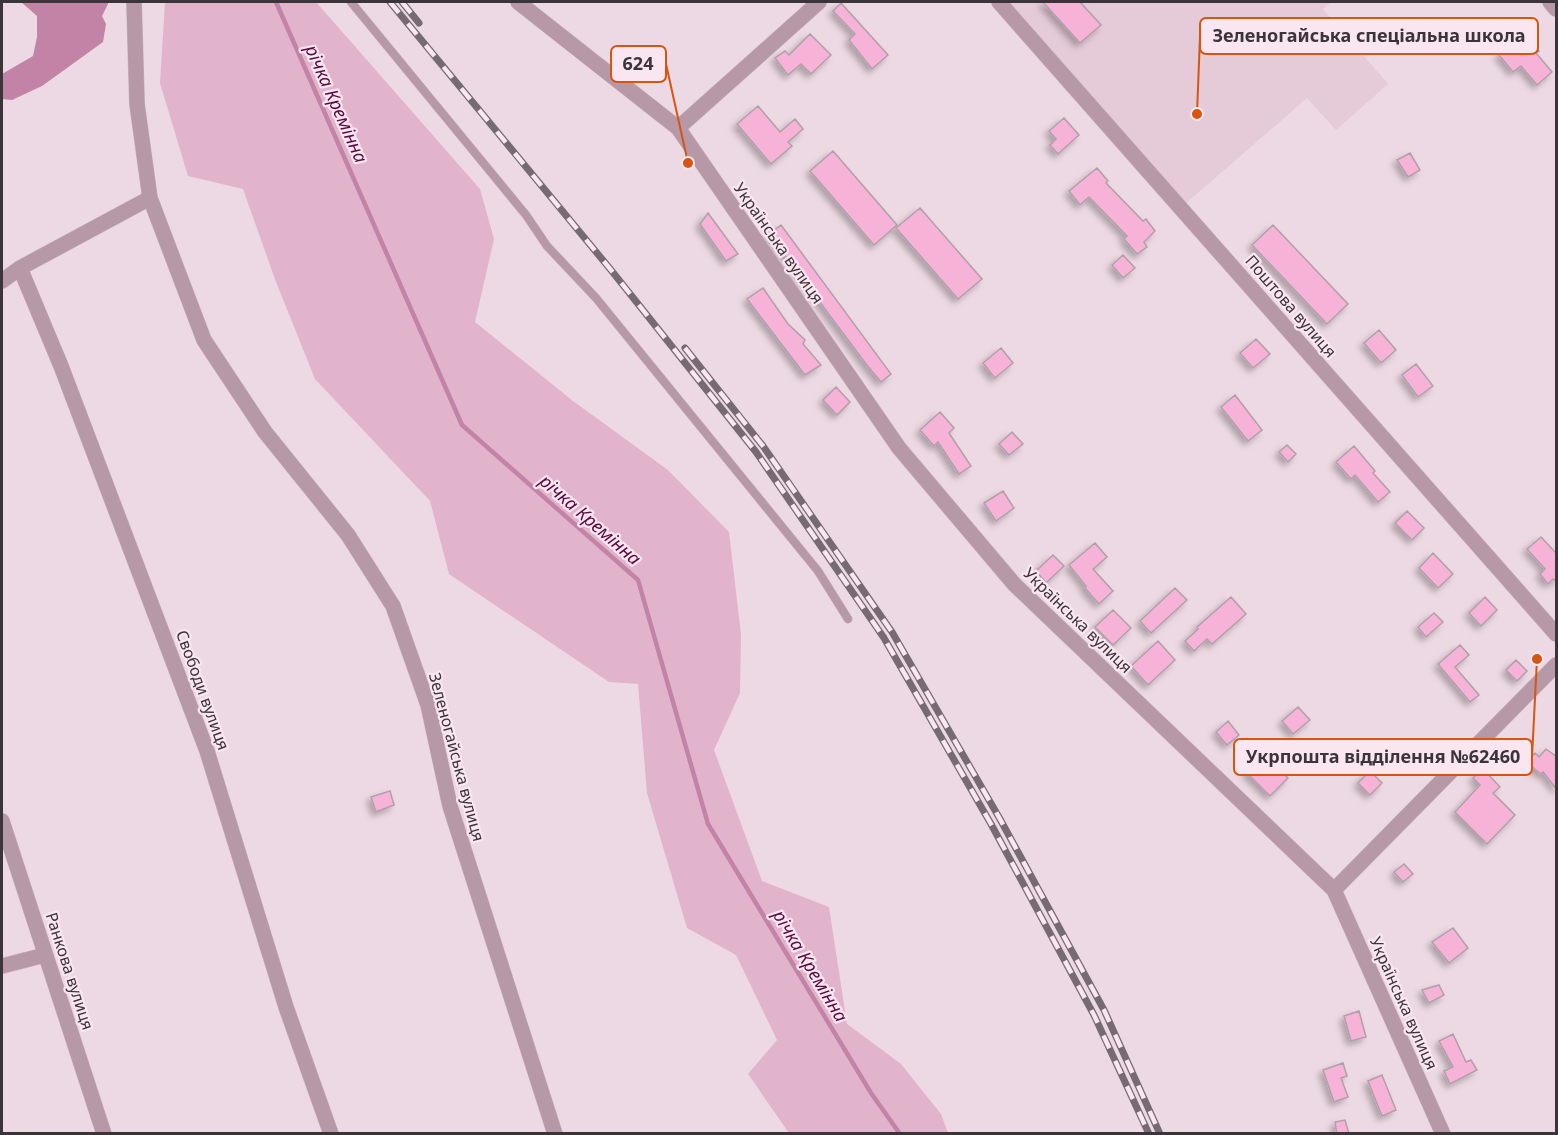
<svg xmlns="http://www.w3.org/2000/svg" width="1558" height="1135" font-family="'Noto Sans',sans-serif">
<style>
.built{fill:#e5cad8}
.green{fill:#e1b4cc}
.water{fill:#c383a6}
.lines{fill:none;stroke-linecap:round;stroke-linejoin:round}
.stream{stroke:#c383a6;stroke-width:4.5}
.building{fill:#f6b3d7;stroke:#b19fa8;stroke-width:1.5;filter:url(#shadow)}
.lane-casing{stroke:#c9b8c1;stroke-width:9}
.street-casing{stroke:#c9b8c1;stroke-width:16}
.lane{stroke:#b698a7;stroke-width:8}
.street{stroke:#b698a7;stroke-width:15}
.rail-casing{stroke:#766b71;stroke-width:7}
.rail{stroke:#fae6f0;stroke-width:4.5;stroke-dasharray:14;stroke-linecap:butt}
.labels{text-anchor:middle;stroke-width:4.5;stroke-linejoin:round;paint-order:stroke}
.street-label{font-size:16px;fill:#3b3438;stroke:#fae6f0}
.water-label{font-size:18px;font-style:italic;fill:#590b3f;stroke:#fae6f0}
.leader{fill:none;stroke:#d75510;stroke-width:2}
.callout-dot{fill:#d75510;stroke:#fae6f0;stroke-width:2}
.callout{fill:#fae6f0;stroke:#d75510;stroke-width:2}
.callout-label{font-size:18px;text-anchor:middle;font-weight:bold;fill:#3b3438}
</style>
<defs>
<filter id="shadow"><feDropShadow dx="-4" dy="4" stdDeviation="3" flood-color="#0004"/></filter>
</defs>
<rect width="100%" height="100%" fill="#edd9e3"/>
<!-- built -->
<path class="built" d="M1005 2H1331L1323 9 1388 84 1336 130 1307 98 1184 205Z"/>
<!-- green -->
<path class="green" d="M165 2H316L480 189 494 239 475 322 573 401 668 470 729 532 741 634 740 693 714 750 762 881 829 907 847 1024 901 1064 941 1114 948 1133H789L748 1074 777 1040 736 955 687 928 647 793 638 684 609 682 449 574 430 501 315 379 276 282 243 189 188 176 160 83Z"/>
<!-- water -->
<path class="water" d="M21 2H108V4L102 16 106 24 103 42 42 86 12 100 2 99V74L33 56 37 37V16Z"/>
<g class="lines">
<!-- stream -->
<path class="stream" d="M276 2 462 425 638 580 708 824 871 1093 900 1134"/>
</g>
<!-- building -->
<path class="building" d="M1043 2H1080L1101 25 1080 43Z
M841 3 888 55 872 69 849 40 855 34 833 11Z
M1525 33 1539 51 1536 53 1552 72 1537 85 1521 66 1513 72 1499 55Z
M810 34 831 55 811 74 801 64 788 75 775 58 785 51 789 55Z
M758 106 780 132 795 119 803 129 788 142 792 146 771 164 737 124Z
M1064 118 1079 135 1058 154 1050 145 1056 139 1049 131Z
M833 151 897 225 874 245 810 171Z
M1410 153 1420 170 1408 177 1397 160Z
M1097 168 1108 181 1106 183 1143 221 1146 219 1155 231 1144 242 1147 247 1137 254 1124 239 1127 236 1089 197 1080 205 1069 191Z
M920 208 982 279 958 299 896 228Z
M708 213 738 254 726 261 700 224Z
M781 225 891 374 881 382 866 364 769 234Z
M1273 225 1348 304 1327 324 1252 245Z
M1123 255 1135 268 1123 278 1112 265Z
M763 288 788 324 805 340 803 344 821 365 805 375 747 299Z
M1379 330 1396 350 1381 363 1364 343Z
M1256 339 1270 354 1253 368 1240 353Z
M1001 348 1013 363 995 378 983 363Z
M1416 364 1433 386 1418 397 1402 375Z
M836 387 850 402 837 415 823 400Z
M1235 395 1262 430 1248 441 1221 407Z
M940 412 954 428 949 433 971 466 959 474 938 442 934 446 920 430Z
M1012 432 1023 444 1009 455 999 444Z
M1287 445 1296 454 1288 462 1279 452Z
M1354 446 1375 471 1373 473 1390 492 1378 502 1355 475 1351 479 1336 462Z
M1003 491 1014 508 996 521 984 503Z
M1407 511 1424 528 1412 540 1395 523Z
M1541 537 1557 554V582L1553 579 1548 584 1540 574 1545 569 1527 549Z
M1095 543 1107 557 1093 569 1113 591 1099 604 1085 588 1086 586 1069 565Z
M1433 553 1453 574 1438 588 1419 568Z
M1053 555 1064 566 1046 583 1036 571Z
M1175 588 1187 600 1151 633 1140 621Z
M1231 597 1246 614 1212 644 1207 639 1194 651 1185 641 1198 629 1197 627Z
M1485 597 1497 610 1481 626 1469 613Z
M1113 610 1131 628 1113 645 1095 627Z
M1434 613 1443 622 1426 637 1418 627Z
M1158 641 1175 660 1148 685 1131 666Z
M1460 645 1469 655 1455 667 1479 695 1470 702 1438 664Z
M1516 660 1527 671 1517 681 1506 670Z
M1298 707 1310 720 1293 734 1282 721Z
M1228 721 1239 735 1227 745 1216 732Z
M1546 749 1557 757V790L1543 772 1541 774 1526 762 1535 753 1539 757Z
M1255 763 1266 775 1275 765 1288 778 1270 796 1246 772Z
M1483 769 1500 787 1493 793 1515 815 1487 844 1455 812 1480 785 1473 778Z
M1370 771 1382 783 1370 795 1358 783Z
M390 791 394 805 376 812 371 797Z
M1404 864 1413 874 1403 882 1394 872Z
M1453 928 1468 948 1449 963 1432 942Z
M1439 985 1444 995 1429 1003 1422 990Z
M1359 1011 1366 1037 1351 1041 1344 1016Z
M1453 1034 1466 1062 1471 1060 1477 1070 1450 1084 1444 1071 1453 1067 1439 1041Z
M1343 1063 1347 1076 1341 1078 1348 1097 1334 1102 1323 1070Z
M1382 1075 1396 1110 1382 1116 1368 1081Z
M1345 1120 1349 1134H1337L1335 1122Z"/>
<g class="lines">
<!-- lane casing -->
<g class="lane-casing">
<path id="lane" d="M351 2 526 215 547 246 596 298 818 571 848 619"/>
</g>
<!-- street casing -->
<g class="street-casing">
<path id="street" d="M134 2 137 104 150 198 204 340 265 432 348 535 393 606 428 705 450 806 555 1134
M518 2 678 128 899 448 1014 584 1334 890 1443 1134
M999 2 1556 634
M1550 2 1556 9
M678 128 819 2
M20 268 61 366 207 751 286 1007 331 1134
M2 281 20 268 150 198
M2 821 104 1134
M1334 890 1556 665
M2 966 45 955"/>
</g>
<!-- lane -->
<use href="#lane" class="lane"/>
<!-- street -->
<use href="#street" class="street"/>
<!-- rail casing -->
<g class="rail-casing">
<path id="rail" d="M390 2 611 270 756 452 884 638 991 824 1094 1015 1149 1134
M402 2 419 23
M685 348 763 446 892 632 1000 819 1104 1010 1160 1134"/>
</g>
<!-- rail -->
<use href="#rail" class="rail"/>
</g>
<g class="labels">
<!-- street labels -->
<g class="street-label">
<text transform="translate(779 243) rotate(55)" y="6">Українська вулиця</text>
<text transform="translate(1291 306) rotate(49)" y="6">Поштова вулиця</text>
<text transform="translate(1078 620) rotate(44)" y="6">Українська вулиця</text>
<text transform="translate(203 690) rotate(70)" y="6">Свободи вулиця</text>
<text transform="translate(457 757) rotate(75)" y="6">Зеленогайська вулиця</text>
<text transform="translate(70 971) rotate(72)" y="6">Ранкова вулиця</text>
<text transform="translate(1404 1003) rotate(66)" y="6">Українська вулиця</text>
</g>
<!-- water labels -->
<g class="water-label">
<text transform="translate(336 104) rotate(66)" y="6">річка Кремінна</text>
<text transform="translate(590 520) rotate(41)" y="6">річка Кремінна</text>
<text transform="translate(810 966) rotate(59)" y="6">річка Кремінна</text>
</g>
</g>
<!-- callouts -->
<path class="leader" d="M1197 114L1200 36M688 163L666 64M1537 659L1532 757"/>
<g class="callout-dot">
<circle cx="1197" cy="114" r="6"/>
<circle cx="688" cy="163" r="6"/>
<circle cx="1537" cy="659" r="6"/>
</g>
<g class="callout">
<rect x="1200" y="18" width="338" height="36" rx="6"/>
<rect x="611" y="46" width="55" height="36" rx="6"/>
<rect x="1234" y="739" width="298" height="36" rx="6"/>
</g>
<g class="callout-label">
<text x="1369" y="42">Зеленогайська спеціальна школа</text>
<text x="638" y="70">624</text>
<text x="1383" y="763">Укрпошта відділення №62460</text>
</g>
<!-- border -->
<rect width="1558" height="1135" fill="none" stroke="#3b3438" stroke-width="6"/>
</svg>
